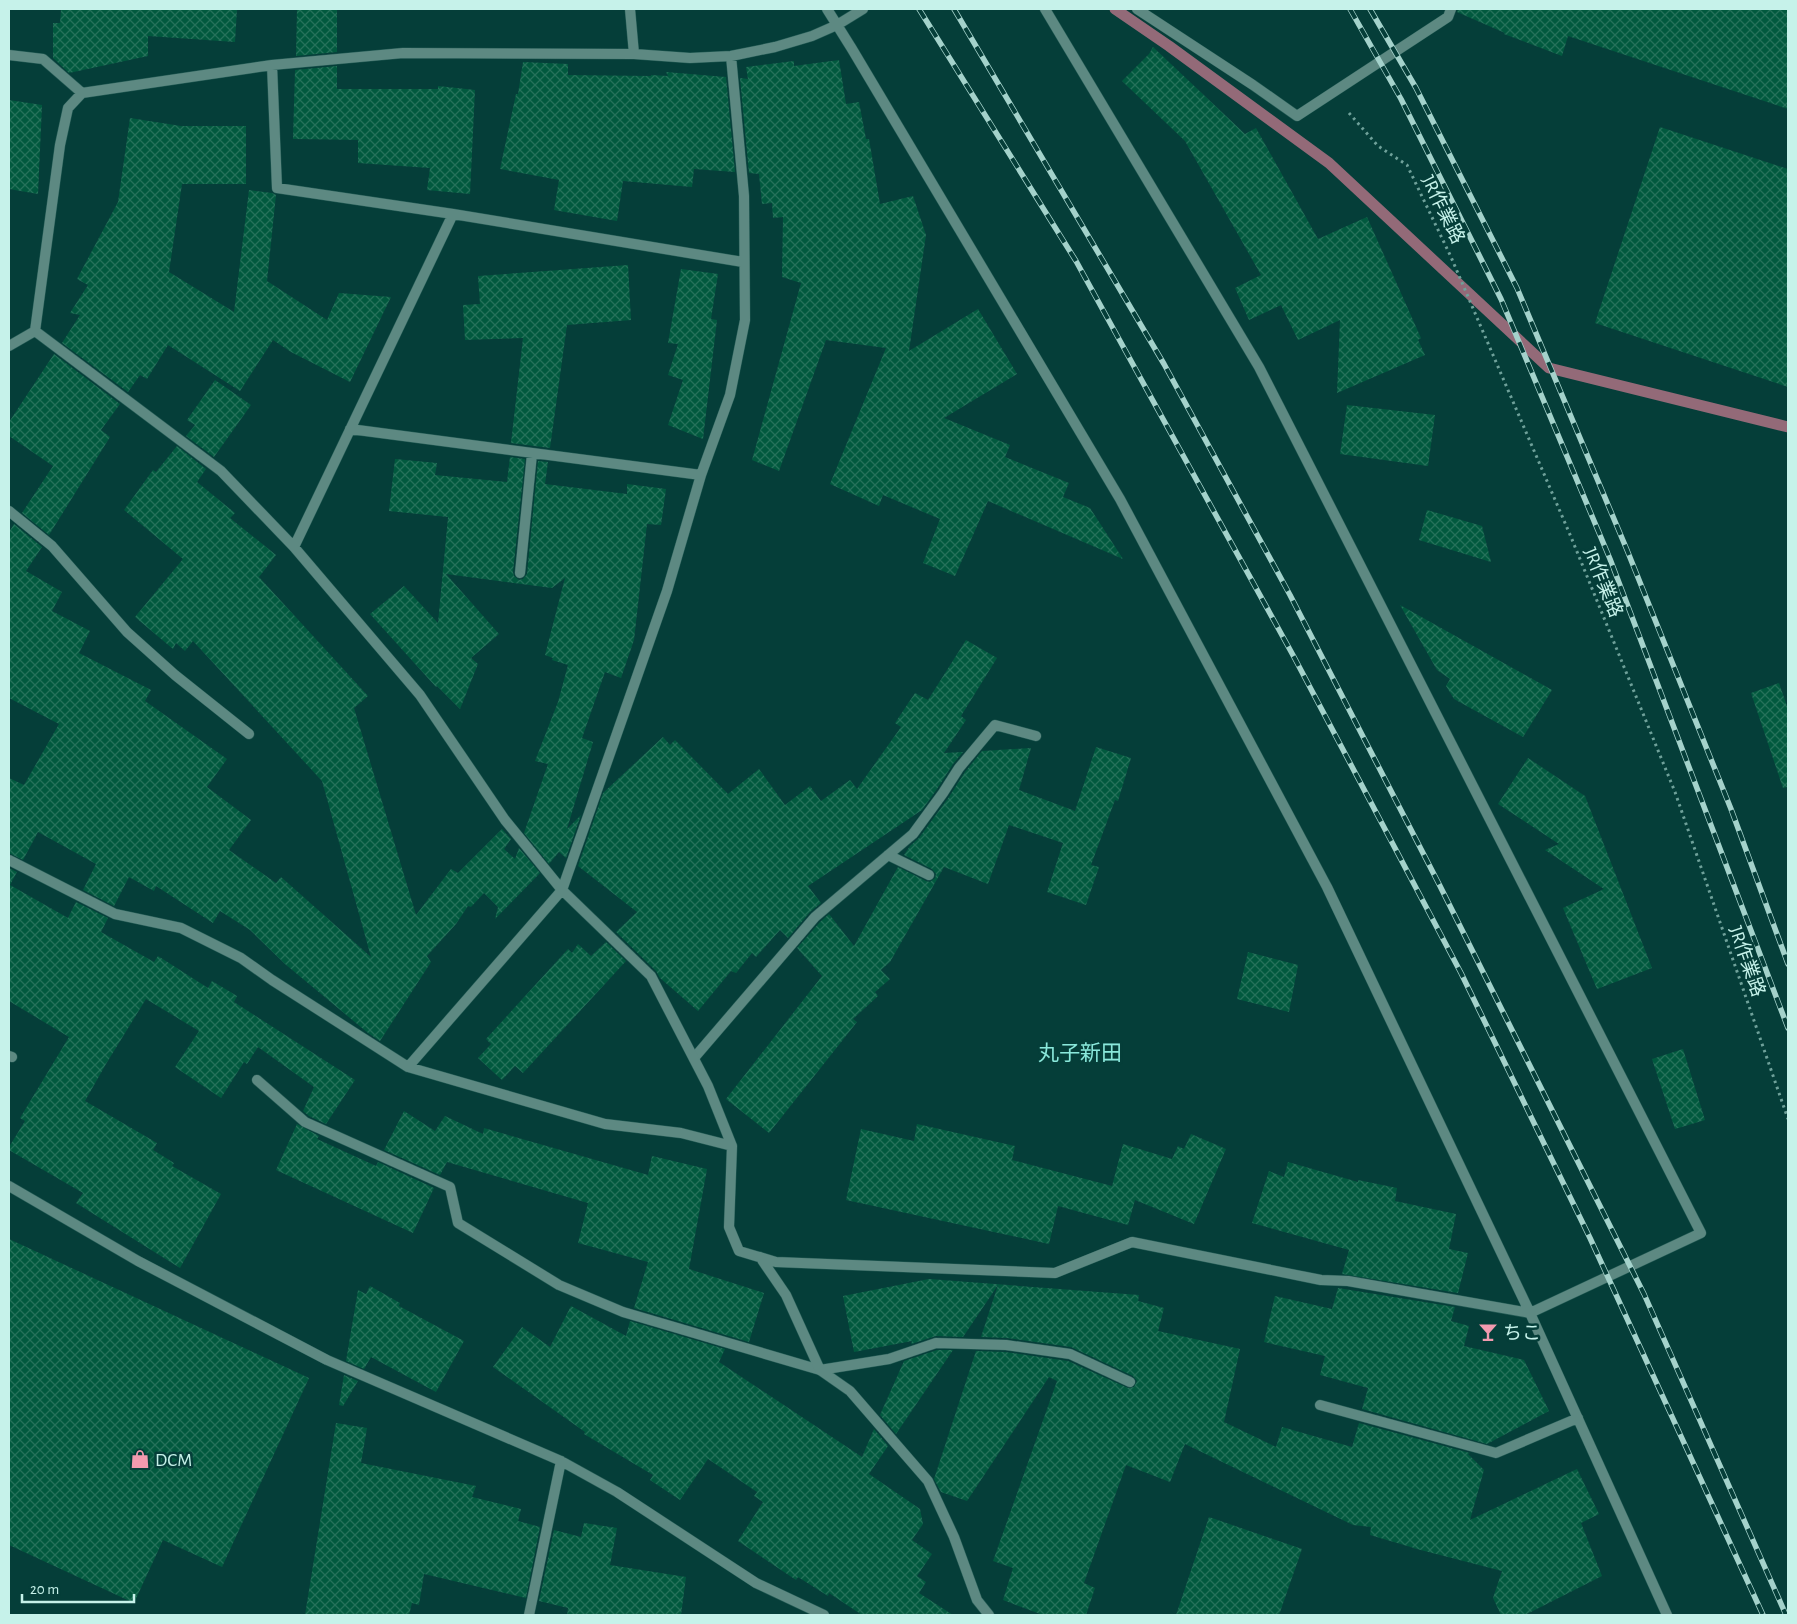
<svg xmlns="http://www.w3.org/2000/svg" width="1797" height="1624" font-family="'Alegreya Sans','Noto Sans JP',sans-serif">
<style>
.lines{fill:none;stroke-linecap:round;stroke-linejoin:round}
.stream{stroke:#936a78;stroke-width:11}
.building{fill:url(#building-cross-hatch)}
.service-casing{stroke:#245b55;stroke-width:11}
.minor-casing{stroke:#245b55;stroke-width:11}
.path{stroke:#6fa19a;stroke-width:3;stroke-dasharray:2.5 4;stroke-linecap:butt}
.service{stroke:#5d8982;stroke-width:10}
.minor{stroke:#5d8982;stroke-width:10}
.rail-casing{stroke:#a4d2cb;stroke-width:5.5}
.rail{stroke:#053e39;stroke-width:4;stroke-dasharray:11;stroke-linecap:butt}
.labels{text-anchor:middle;stroke-width:5;stroke-linejoin:round;paint-order:stroke}
.street-label{font-size:19px;fill:#c6f2ea;stroke:#053e39}
.poi-label{font-size:19px;fill:#c6f2ea;stroke:#053e39;text-anchor:start}
.quarter-label{font-size:21px;fill:#8ae8db;stroke:#053e39}
</style>
<defs>
<pattern id="building-cross-hatch" width="8" height="8" patternUnits="userSpaceOnUse" patternTransform="scale(1.25)"><rect width="8" height="8" fill="#01593e"/><path d="M0 0l8 8M0 8l8-8" fill="none" stroke="#25715a"/></pattern>
</defs>
<rect width="100%" height="100%" fill="#053e39"/>
<g class="lines">
<!-- stream -->
<path class="stream" d="M1115 9 1169 46 1329 163 1549 368 1788 427"/>
</g>
<!-- building -->
<path class="building" d="M61 9H237L235 42 148 36V56L69 73 53 58V23H60Z
M297 9H337V52L296 56Z
M1458 9H1788V109L1568 36 1562 56 1504 34 1505 33 1457 12Z
M1153 47 1245 134 1256 128 1318 239 1367 217 1421 338 1418 340 1425 355 1337 393 1340 320 1298 340 1281 305 1249 320 1235 288 1261 275 1185 141 1122 81 1149 54Z
M839 60 846 104 859 102 866 139H869L880 204 913 196 926 235 909 351 978 309 1017 374 944 418 1010 445 1005 457 1069 483 1063 497 1090 508 1123 559 988 501 955 576 923 563 940 519 883 495 879 506 830 484 886 348 826 340 779 471 752 460 801 283 782 277 783 217 773 218 772 203 762 204 759 174 749 173 740 78 748 79 746 67 794 61V66Z
M523 62 568 64V75L651 76V75L668 76 666 72 726 77 735 172 694 169 692 187 623 181 617 221 554 210 559 180 500 169 516 94H518Z
M337 66V89H438V86L475 90 470 194 427 190 430 168 358 163V140L293 139 295 70Z
M9 100 42 105 38 194 9 189Z
M130 118 181 126H246V184H182L169 272 234 312 249 190 272 193 276 195 267 281 327 320 339 293 391 297 350 382 291 352 273 340 240 391 168 345 147 379 140 375 128 392 62 343 80 315 70 313 88 285 77 279 118 202Z
M1660 127 1788 169V387L1595 323Z
M628 265 631 320 567 325 550 448 511 443 523 338 465 340 463 305 480 304 478 276Z
M681 269 718 274 711 319 717 320 703 439 668 425 683 380 668 375 678 344 668 343Z
M54 354 120 404 101 430 110 437 49 535 22 513 53 466 9 436V422Z
M215 380 251 405 214 457 186 436 195 425 187 420Z
M1347 405 1435 415 1428 466 1340 454Z
M177 446 206 469 197 482 235 513 230 518 276 555 259 577 368 696 354 708 416 915 451 869 458 873 502 829 511 839 504 849 515 859 519 848 540 873 495 919 498 907 484 893 471 907 468 906 456 924 427 956 431 962 380 1041 368 1033 285 964 250 930 220 911 213 923 156 886 154 891 129 877 114 906 83 890 96 864 38 832 23 860 9 853V778L24 785 59 724 9 698V532L14 524 42 547 26 571 62 592 52 611 90 631 79 653 151 690 145 701 227 759 207 787 251 820 229 850 276 883 281 877 371 957 322 781 193 641 185 651 176 643 173 649 135 617 183 559 124 510 153 470 156 472Z
M510 457 525 459 513 572 514 576 519 580 523 579 527 574 538 461 548 462 545 484 627 494V484L666 489 661 525 647 524 634 640 621 678 605 672 582 738 593 742 567 829 581 815 566 858 559 852 549 864 524 833 548 764 535 761 558 702 568 665 552 660 553 658 545 655 565 578 552 588 446 574 499 634 471 658 478 664 460 709 437 686 436 687 370 614 404 586 438 623 448 517 389 511 395 459 437 463 435 475 507 482Z
M1427 510 1482 526 1491 562 1419 540Z
M1400 605 1552 690 1523 737 1454 699 1446 686 1450 679 1437 670Z
M966 640 997 658 961 716 966 720 944 753 963 752 953 764 937 789 922 810 808 886 821 903 810 912 788 938 780 930 756 957 752 953 736 973 731 971 698 1011 660 978 656 971 616 932 637 912 578 866 603 793 663 737 670 745 675 740 728 794 759 769 785 805 810 786 821 801 850 780 857 789 901 727 895 723 915 693 928 700Z
M1779 683 1788 709V787L1783 788 1751 693Z
M1096 747 1131 758 1118 801 1115 800 1091 865 1099 867 1086 905 1047 892 1063 843 1009 825 988 884 944 867 890 962 881 970 890 979 875 992 878 996 853 1019 857 1022 769 1133 726 1099 822 976 797 948 820 922 829 914 854 946 898 867 926 881 930 882 935 878 936 874 932 869 904 855 910 846 919 838 949 797 965 772 982 751 1031 748 1019 790 1075 811Z
M1528 758 1585 796 1652 968 1597 989 1563 908 1604 889 1545 850 1559 844 1498 804Z
M9 868 17 872 10 885 68 918 76 902 108 918 101 932 154 962 158 956 208 988 212 981 237 996 234 1002 355 1080 326 1124 309 1116 303 1111 314 1087 258 1047 247 1064 244 1062 221 1098 175 1067 199 1031 146 999 106 1064 85 1101 157 1143 153 1150 174 1163 172 1166 221 1194 180 1268 76 1203 83 1193 9 1150V1147L25 1121 20 1118 69 1037 9 1001Z
M606 942 626 961 523 1073 515 1066 502 1080 478 1058 491 1044 486 1039 568 949 572 953 578 944 591 956Z
M1248 952 1298 965 1289 1012 1237 999Z
M1683 1049 1705 1120 1675 1129 1652 1059Z
M404 1111 435 1131 445 1116 483 1134 484 1128 648 1175 652 1156 707 1169 689 1269 764 1293 749 1342 634 1308 648 1262 578 1243 588 1203 447 1162 440 1175 384 1150Z
M297 1124 319 1136 317 1139 376 1166 378 1162 434 1188 413 1233 276 1170Z
M917 1124 1015 1146 1012 1160 1112 1186 1123 1144 1172 1159 1178 1146 1184 1149 1191 1134 1226 1149 1194 1224 1135 1200 1128 1225 1058 1206 1049 1244 846 1200 861 1129 914 1141Z
M1288 1162 1358 1182V1180L1397 1188 1395 1201 1456 1214 1449 1249 1468 1253 1458 1293 1342 1274 1349 1250 1252 1223 1269 1171 1284 1177Z
M9 1239 309 1378 222 1567 163 1540 134 1603 9 1545Z
M929 1279 1139 1295 1138 1301 1164 1308 1158 1331 1240 1349 1224 1422 1276 1447 1282 1427 1352 1447 1359 1423 1470 1453 1468 1454 1484 1470 1470 1520 1577 1469 1599 1514 1581 1523 1602 1576 1525 1615H1501L1493 1598 1502 1571 1413 1548H1414L1370 1535 1371 1527 1353 1525 1185 1444 1170 1482 1126 1465 1084 1583 1095 1588 1086 1615H1043L1003 1600 1013 1568 993 1561 1057 1381 1049 1377 967 1501 941 1492 934 1479 976 1351 1005 1352 1068 1361 1128 1388 1134 1387 1137 1381 1133 1376 1071 1347 1007 1338 981 1337 998 1285 963 1337 936 1336 911 1344 912 1341 854 1352 843 1296Z
M370 1286 400 1303 399 1306 464 1341 436 1392 371 1357 364 1369 346 1361 358 1290 366 1294Z
M1338 1288 1455 1307 1451 1321 1469 1326 1464 1346 1524 1360 1549 1411 1487 1444 1362 1409 1368 1388 1320 1375 1325 1356 1264 1342 1275 1296 1332 1309Z
M571 1306 626 1336 630 1321 725 1349 719 1362 862 1457 874 1429 888 1446 869 1474 920 1509 923 1524 912 1540 932 1554 917 1576 926 1582 919 1593 953 1615H862L829 1593 828 1596 798 1577 796 1580 738 1541 763 1502 754 1496 757 1492 708 1459 680 1500 650 1480 653 1475 584 1434 585 1432 493 1367 522 1327 550 1347Z
M937 1350H953L896 1434 880 1415 904 1361Z
M344 1375 358 1381 343 1406 339 1405Z
M336 1423 367 1428 361 1463 476 1486 472 1497 521 1509 518 1521 540 1527 526 1598 424 1574 419 1605 412 1603 409 1615H305Z
M1209 1517 1302 1549 1279 1615H1176Z
M584 1523 617 1528 610 1565 686 1577 681 1615H567L568 1608 539 1601 554 1530 581 1537Z"/>
<g class="lines">
<!-- service casing -->
<g class="service-casing">
<path id="service" d="M888 855 929 875
M694 1058 815 917 913 834 943 793 959 768 995 725 1036 736
M257 1080 305 1122 450 1187 458 1223 559 1285 623 1312 820 1370"/>
</g>
<!-- minor casing -->
<g class="minor-casing">
<path id="minor" d="M630 9 634 54
M827 9 852 49 1120 499 1327 887 1530 1313 1667 1615
M1137 9 1253 85 1297 116 1448 17 1451 9
M9 55 43 59 82 93
M272 65 277 188 453 214 743 262
M9 346 35 331 60 145 68 108 82 93 272 65 403 53 634 54 690 58 731 56 775 47 812 36 837 25 863 9
M350 429 701 475 730 395 745 320 744 196 731 56
M9 511 52 546 127 632 175 675 249 734
M294 547 453 214
M520 573 532 454
M9 860 115 914 181 928 241 958 272 980 408 1067 605 1124 681 1133 732 1146 708 1086 651 976 562 890 505 820 420 695 294 547 221 471 35 331
M9 1056 12 1057
M408 1067 562 890 667 591 701 475
M732 1146 729 1227 739 1251 776 1262 1055 1273 1132 1242 1321 1280 1348 1281 1530 1313 1701 1233 1259 367 1045 9
M9 1186 138 1261 327 1360 561 1461 617 1492 756 1583 824 1615
M760 1257 786 1295 820 1370 850 1391 928 1481 954 1537 977 1600 989 1615
M820 1370 889 1359 936 1343 1006 1345 1070 1354 1130 1382
M1320 1405 1496 1453 1578 1418
M529 1615 561 1461"/>
</g>
<!-- path -->
<path class="path" d="M1349 113 1378 146 1407 165 1451 257 1571 537 1675 792 1788 1119"/>
<!-- service -->
<use href="#service" class="service"/>
<!-- minor -->
<use href="#minor" class="minor"/>
<!-- rail casing -->
<g class="rail-casing">
<path id="rail" d="M919 9 1076 261 1294 657 1461 973 1590 1238 1763 1615
M954 9 1164 364 1290 595 1440 886 1644 1294 1786 1615
M1350 9 1401 99 1501 299 1610 559 1788 1028
M1370 9 1416 88 1517 288 1627 550 1731 809 1788 964"/>
</g>
<!-- rail -->
<use href="#rail" class="rail"/>
</g>
<!-- icons -->
<defs>
<g id="bar-bare" transform="scale(1.5)"><path d="M-6-5H6L.8 .8V4.5H3.5V6h-7V4.5H-.8V.8Z" fill="#f29aaf" stroke="#053e39" stroke-width="2.5" paint-order="stroke"/></g>
<g id="shop-bare" transform="scale(1.5)"><path d="M-5-2.5h2.3a2.7 3.5 0 0 1 5.4 0H5L5.5 6h-11ZM-1.5-2.5h3a1.5 2.3 0 0 0-3 0Z" fill="#f29aaf" stroke="#053e39" stroke-width="2.5" paint-order="stroke"/></g>
</defs>
<g fill-rule="evenodd">
<use href="#bar-bare" x="1488" y="1332"/>
<use href="#shop-bare" x="140" y="1459"/>
</g>
<g class="labels">
<!-- street labels -->
<g class="street-label">
<text transform="translate(1444 209) rotate(64)" y="7">JR作業路</text>
<text transform="translate(1604 582) rotate(68)" y="7">JR作業路</text>
<text transform="translate(1748 961) rotate(71)" y="7">JR作業路</text>
</g>
<!-- poi labels -->
<g class="poi-label">
<text x="1503" y="1339">ちこ</text>
<text x="155" y="1466">DCM</text>
</g>
<!-- quarter labels -->
<g class="quarter-label">
<text x="1080" y="1060">丸子新田</text>
</g>
</g>
<!-- border -->
<rect width="1797" height="1624" fill="none" stroke="#c6f2ea" stroke-width="20"/>
<!-- scale -->
<path d="M22 1594v8h112v-8" fill="none" stroke="#c6f2ea" stroke-width="2.5"/>
<text x="30" y="1594" font-size="15" fill="#c6f2ea" stroke="#053e39" stroke-width="4" paint-order="stroke">20 m</text>
</svg>
